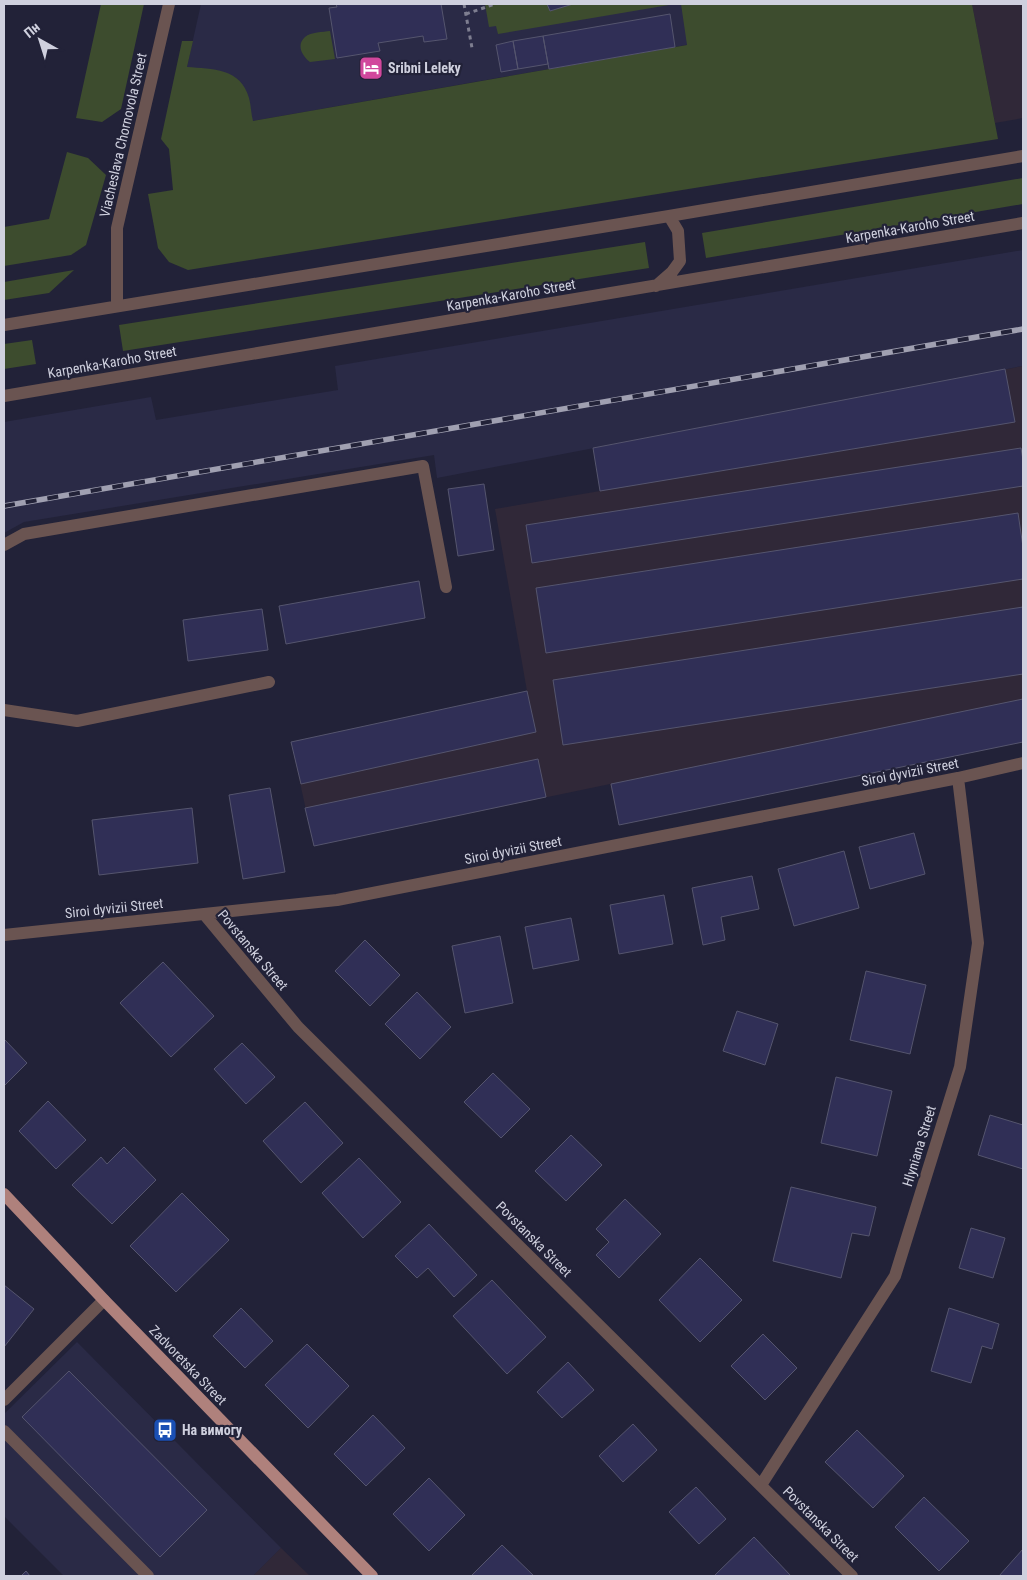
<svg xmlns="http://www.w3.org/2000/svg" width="1027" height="1580" font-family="'Roboto Condensed',sans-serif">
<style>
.built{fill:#2a2a46}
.industrial{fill:#302838}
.green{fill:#3d4c2e}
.building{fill:#302f56;stroke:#55556e}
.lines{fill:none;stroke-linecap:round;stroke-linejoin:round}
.path{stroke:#7e7e90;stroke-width:3;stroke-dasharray:4 4;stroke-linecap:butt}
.minor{stroke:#6a5451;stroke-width:12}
.major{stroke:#af817c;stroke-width:12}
.rail-casing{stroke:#a0a0b1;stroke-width:5.5}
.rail{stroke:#222238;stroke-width:4;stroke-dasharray:11;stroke-linecap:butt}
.labels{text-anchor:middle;stroke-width:4.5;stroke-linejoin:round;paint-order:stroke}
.poi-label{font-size:14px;font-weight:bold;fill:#cfd0de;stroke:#222238;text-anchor:start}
.street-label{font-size:14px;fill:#cfd0de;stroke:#222238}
</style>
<rect width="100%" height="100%" fill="#222238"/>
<!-- built -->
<path class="built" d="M201 4H776L788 27 253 121 175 120Z
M1023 250V366L437 478 434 455 24 522 4 533V422L151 397 156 420 338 390 335 366Z
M77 1342 281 1548 253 1576H64L4 1516V1414Z"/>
<!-- industrial -->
<path class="industrial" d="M972 4H1023V118L995 123Z
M1023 366V742L619 825 610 784 314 846 291 742 527 691 495 509 600 491 593 448Z
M281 1548 310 1576H253Z"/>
<!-- green -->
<path class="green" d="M101 4H144L121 109 102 122 76 118Z
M485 4H675L498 34 496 26 489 27Z
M681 4H972L998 139 188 270 169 262 158 248 148 194 173 190 169 149 161 139 182 41H193L187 67C212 69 241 68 249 98 251 105 251 114 253 121L687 45Z
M330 31 335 59 310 62C302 56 296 45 305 37 311 32 323 32 330 31Z
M67 152 88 158 106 175 86 245 71 255 4 266V227L49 219Z
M1023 178V204L706 258 702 233Z
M645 242 649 268 123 351 119 325Z
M74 270 49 293 4 300V282Z
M32 340 36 364 4 369V344Z"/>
<!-- building -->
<path class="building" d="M336 4H441L447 39 424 42 423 36 378 43 380 51 337 58 329 8 337 7Z
M547 4H573L550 11Z
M670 14 675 47 549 69 543 36Z
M543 36 548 64 518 69 513 41Z
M513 41 518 69 501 72 496 45Z
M1005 369 1015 422 600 491 593 448Z
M1021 448 1023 460V486L532 563 526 525Z
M484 484 494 550 458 556 448 489Z
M1018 513 1023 547V579L546 653 536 588Z
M419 581 425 618 286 644 279 606Z
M1023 607V674L563 745 553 680Z
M262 609 268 650 188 661 183 620Z
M527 691 536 732 301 784 291 742Z
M1023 699V742L619 825 611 784Z
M538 759 546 797 314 846 305 808Z
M270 788 285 872 243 879 229 795Z
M192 808 198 863 99 875 92 820Z
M914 833 925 874 870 889 859 847Z
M844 851 859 908 794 926 778 869Z
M752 876 759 909 721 917 725 940 703 945 692 888Z
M664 895 673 944 619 954 610 905Z
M571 918 579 960 533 969 525 927Z
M500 936 513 1003 465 1013 452 946Z
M365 940 400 975 370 1006 335 971Z
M163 962 214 1016 171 1057 120 1003Z
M866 971 926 985 910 1054 850 1040Z
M417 992 451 1027 420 1059 385 1024Z
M737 1011 778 1024 765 1065 723 1051Z
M4 1039 27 1063 4 1086Z
M242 1043 275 1077 246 1104 214 1069Z
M493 1073 530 1109 501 1138 464 1102Z
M836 1077 892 1091 877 1156 821 1143Z
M48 1101 86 1140 56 1169 19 1131Z
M305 1102 343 1143 301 1183 263 1141Z
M990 1115 1023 1125V1169L978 1155Z
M571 1135 602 1165 566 1201 535 1171Z
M124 1147 156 1180 112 1224 72 1185 101 1157 107 1164Z
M359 1158 401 1202 363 1238 322 1193Z
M791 1187 876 1207 869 1236 852 1233 841 1278 773 1261Z
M182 1193 229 1240 176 1292 130 1246Z
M625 1199 661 1234 619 1278 596 1255 609 1242 596 1229Z
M429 1224 477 1275 454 1297 428 1268 417 1278 395 1256Z
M971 1228 1005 1238 993 1278 959 1268Z
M700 1258 742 1300 700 1342 659 1300Z
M492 1280 546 1337 507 1374 453 1316Z
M4 1285 34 1309 4 1347Z
M241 1308 273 1341 245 1368 213 1336Z
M949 1308 999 1324 992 1349 982 1346 971 1383 931 1371Z
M763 1334 797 1368 765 1400 731 1366Z
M307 1344 349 1386 308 1428 265 1385Z
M568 1362 594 1390 562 1418 537 1392Z
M69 1371 207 1510 160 1557 22 1417Z
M373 1415 405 1448 366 1486 334 1454Z
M633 1424 657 1450 623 1482 599 1456Z
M857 1430 904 1476 873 1508 825 1462Z
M429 1478 465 1515 429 1551 393 1514Z
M696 1487 726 1519 699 1544 669 1512Z
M924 1497 969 1541 939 1571 895 1527Z
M754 1537 791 1576H716L715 1575Z
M502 1545 534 1576H471Z
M1023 1549V1576H999Z
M26 1571 30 1576H21Z"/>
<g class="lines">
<!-- path -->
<path class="path" d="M464 4 472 48
M466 14 495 4"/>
<!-- minor -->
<path class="minor" d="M656 286 672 272 680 261 678 231 669 216
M117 305V228L169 4
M4 325 669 216 1023 156
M4 396 1023 223
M4 545 24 534 423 466 446 587
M4 710 77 721 269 682
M204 914 298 1027 852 1576
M4 935 337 900 958 778 1023 763
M4 1400 104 1300
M4 1431 148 1576
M761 1485 895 1276 960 1067 978 943 958 778"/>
<!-- major -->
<path class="major" d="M4 1194 104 1300 372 1576"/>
<!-- rail casing -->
<g class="rail-casing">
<path id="rail" d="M4 506 1023 329"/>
</g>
<!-- rail -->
<use href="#rail" class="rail"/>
</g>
<!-- icons -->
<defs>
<g id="hotel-square" transform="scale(1.25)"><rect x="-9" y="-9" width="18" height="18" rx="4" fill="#d1479c" stroke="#222238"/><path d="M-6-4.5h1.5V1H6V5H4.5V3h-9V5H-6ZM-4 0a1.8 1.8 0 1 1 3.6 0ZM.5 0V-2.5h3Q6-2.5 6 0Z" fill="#fff"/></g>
<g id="bus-square" transform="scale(1.25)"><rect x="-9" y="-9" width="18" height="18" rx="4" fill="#1a4fb4" stroke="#222238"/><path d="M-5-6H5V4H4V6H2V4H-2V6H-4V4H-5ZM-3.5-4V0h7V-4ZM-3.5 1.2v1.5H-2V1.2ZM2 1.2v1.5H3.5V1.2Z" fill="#fff"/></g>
</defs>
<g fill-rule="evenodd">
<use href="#hotel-square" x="371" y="68"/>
<use href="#bus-square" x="165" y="1430"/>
</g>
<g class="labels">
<!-- poi labels -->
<g class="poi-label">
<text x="388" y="73">Sribni Leleky</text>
<text x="182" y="1435">На вимогу</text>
</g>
<!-- street labels -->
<g class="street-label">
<text transform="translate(123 135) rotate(-77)" y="5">Viacheslava Chornovola Street</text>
<text transform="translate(910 227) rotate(-10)" y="5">Karpenka-Karoho Street</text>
<text transform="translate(511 295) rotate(-10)" y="5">Karpenka-Karoho Street</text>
<text transform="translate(112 362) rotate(-10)" y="5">Karpenka-Karoho Street</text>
<text transform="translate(910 772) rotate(-11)" y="5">Siroi dyvizii Street</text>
<text transform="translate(513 850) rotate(-11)" y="5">Siroi dyvizii Street</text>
<text transform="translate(114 908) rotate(-6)" y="5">Siroi dyvizii Street</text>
<text transform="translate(253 950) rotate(50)" y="5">Povstanska Street</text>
<text transform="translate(919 1146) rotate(-73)" y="5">Hlyniana Street</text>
<text transform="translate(534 1239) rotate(45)" y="5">Povstanska Street</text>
<text transform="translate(188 1365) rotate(46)" y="5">Zadvoretska Street</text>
<text transform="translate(821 1524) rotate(45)" y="5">Povstanska Street</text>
</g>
</g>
<!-- border -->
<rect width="1027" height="1580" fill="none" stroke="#cfd0de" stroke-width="10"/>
<!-- north arrow -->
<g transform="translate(40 40) rotate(321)" stroke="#222238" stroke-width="4" paint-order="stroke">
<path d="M0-4L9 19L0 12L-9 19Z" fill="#cfd0de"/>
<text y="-8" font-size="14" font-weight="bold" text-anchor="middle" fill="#cfd0de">Пн</text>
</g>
</svg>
